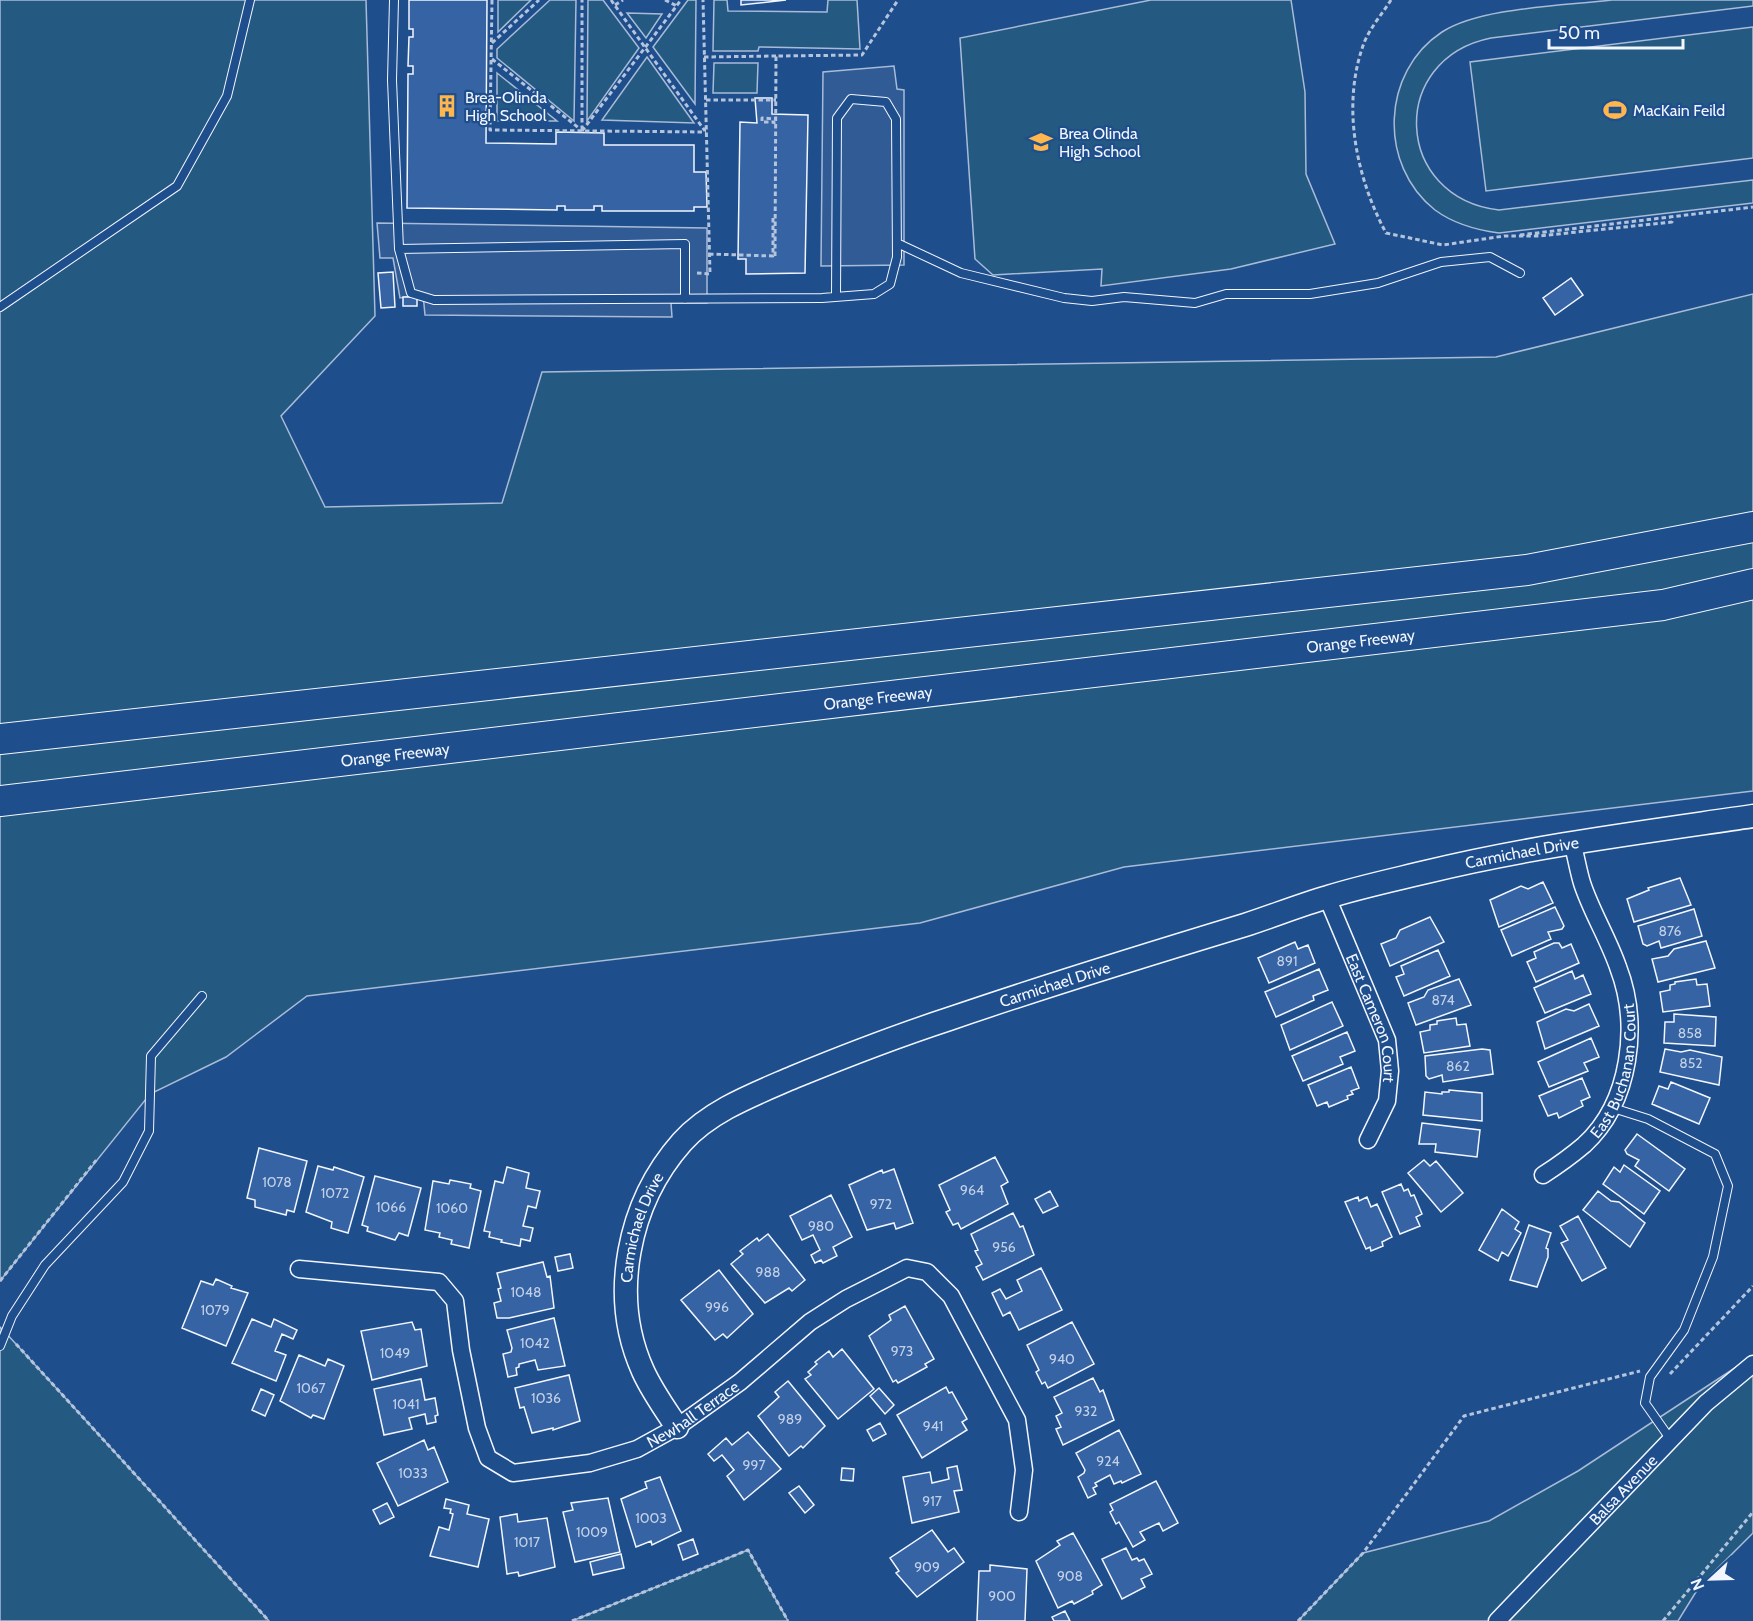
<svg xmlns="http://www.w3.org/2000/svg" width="1753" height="1621" font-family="Cabin,sans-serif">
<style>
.green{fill:#245a82;stroke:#a8bbd7;stroke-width:1.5}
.parking{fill:#305b95;stroke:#a8bbd7;stroke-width:1.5}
.building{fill:#3563a3;stroke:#f2f6ff;stroke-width:1.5}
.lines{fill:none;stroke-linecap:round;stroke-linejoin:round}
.lane-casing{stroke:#f2f6ff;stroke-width:10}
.street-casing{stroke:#f2f6ff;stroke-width:19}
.secondary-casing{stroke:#f2f6ff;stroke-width:25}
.highway-casing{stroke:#f2f6ff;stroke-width:32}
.path{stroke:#b3c4dc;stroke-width:3;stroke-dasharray:4.5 3;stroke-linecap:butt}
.lane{stroke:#1f4e8c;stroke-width:8}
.street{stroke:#1f4e8c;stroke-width:16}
.secondary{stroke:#1f4e8c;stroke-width:22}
.highway{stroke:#1f4e8c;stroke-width:30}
.labels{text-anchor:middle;stroke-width:4.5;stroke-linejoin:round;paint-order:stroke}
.number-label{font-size:14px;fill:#c3d1e8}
.poi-label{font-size:16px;fill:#f2f6ff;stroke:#1f4e8c;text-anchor:start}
.street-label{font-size:16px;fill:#f2f6ff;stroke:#1f4e8c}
</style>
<rect width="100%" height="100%" fill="#1f4e8c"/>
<!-- green -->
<path class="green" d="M0 0H366L375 316 281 416 325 507 502 503 542 372 1496 357 1753 294V791L1124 867 920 923 307 996 226 1057 150 1094 0 1281Z
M498 0H531L498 32Z
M550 0H576L574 121 497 58V49Z
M588 0H603L639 48 587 121Z
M688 0H696L695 104 653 47Z
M714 0H727L728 11 827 12 828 0H857L860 49 759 47 758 51H713Z
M1151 0H1291L1305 92 1306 174 1335 244 1231 269 1101 286 1102 269 993 275 975 259 960 38Z
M1612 0H1753V6L1491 38C1387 59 1394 198 1499 210L1753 180V203L1499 233C1476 230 1454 224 1435 210 1378 165 1381 72 1442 32 1481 7 1564 6 1612 0Z
M627 13 662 14 646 38Z
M1753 27V158L1486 191 1470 62Z
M647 57 694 123 602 120Z
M714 63H758L757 93H713Z
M497 73 557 121H497Z
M0 1327 5 1332 269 1621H0Z
M1753 1356V1533L1699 1587 1678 1621H1298L1363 1553 1489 1521 1578 1471Z
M748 1550 788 1621H572Z"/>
<!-- parking -->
<path class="parking" d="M894 66 897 89 904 90V265L821 266 823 72Z
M377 223 707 228V303H671L672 317 425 315 423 294 400 298 393 258H380Z"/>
<!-- building -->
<path class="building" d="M409 0H487L486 143 556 144V132L604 133V145H694V172H706L707 207H694V211H602V206H594V210H565V206H557V210L407 208 408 74H413V66H408L409 37H413V29H409Z
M741 0H786L741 5Z
M755 98H772V114L808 115 805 273 746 274V259H738L740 122 757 123Z
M393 272 395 307 381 308 378 273Z
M1571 278 1583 295 1555 315 1543 298Z
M403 297H417V306H403Z
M1680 878 1691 905 1634 922 1627 899 1649 890 1648 888Z
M1543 882 1553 903 1499 927 1490 900 1521 886 1528 889Z
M1555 907 1564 926 1562 929 1548 932 1551 939 1512 956 1501 930Z
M1694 909 1702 936 1661 948 1659 941 1647 946 1643 944 1638 926Z
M1430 917 1444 942 1390 966 1381 944 1396 938 1400 930Z
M1706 941 1715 968 1658 982 1652 959 1668 956 1674 949Z
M1295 942 1298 949 1308 945 1315 963 1269 983 1258 958Z
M1554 943H1559L1562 948 1571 944 1579 963 1536 982 1527 962 1536 958 1534 952Z
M1438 950 1450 976 1404 996 1396 977 1404 974 1401 966Z
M1319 969 1328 990 1313 996 1314 1000 1276 1017 1265 992Z
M1572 971 1575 979 1583 975 1591 994 1545 1013 1534 988Z
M1459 979 1471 1005 1416 1025 1408 1003 1424 997 1428 990Z
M1696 979 1697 985 1707 984 1710 1006 1663 1012 1660 992 1670 990V985L1675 984V982Z
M1332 1002 1343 1026 1290 1050 1281 1025Z
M1589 1004 1599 1026 1545 1049 1537 1022 1566 1009 1574 1011Z
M1674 1014 1716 1017 1715 1046 1664 1043 1665 1022H1674Z
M1456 1018 1457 1025 1466 1024 1470 1046 1424 1053 1420 1032 1430 1030V1025L1437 1024V1021Z
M1347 1032 1355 1051 1340 1057 1343 1064 1303 1081 1292 1056Z
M1591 1038 1599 1057 1584 1063 1588 1071 1549 1087 1538 1062Z
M1482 1049 1490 1050 1493 1074 1443 1082 1442 1075 1429 1079 1426 1076 1425 1056Z
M1665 1049 1681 1052 1690 1050 1722 1057 1719 1085 1660 1072Z
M1351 1067 1359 1088 1351 1091 1353 1094 1347 1096 1348 1099 1329 1107 1327 1102 1317 1106 1308 1085Z
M1582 1078 1590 1097 1581 1101 1583 1106 1559 1118 1557 1113 1548 1116 1539 1096Z
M1671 1082 1710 1098 1699 1124 1652 1104 1659 1086 1668 1089Z
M1449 1090 1482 1093V1121L1423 1115 1425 1092 1442 1094V1092H1449Z
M1422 1123 1480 1130 1477 1157 1435 1152 1436 1144H1419Z
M1637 1134 1685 1169 1669 1191 1635 1166 1639 1160 1627 1154 1625 1150Z
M259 1148 307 1161 294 1212 287 1210 286 1215 255 1207V1200L247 1198Z
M995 1157 1008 1182 1001 1186 1008 1204 961 1229 958 1223 953 1225 946 1212 950 1210 939 1185Z
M1424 1160 1430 1166 1436 1161 1463 1193 1441 1212 1408 1173Z
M1624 1165 1660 1191 1644 1214 1603 1184 1614 1167 1620 1172Z
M318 1166 333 1170 334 1167 364 1177 348 1233 331 1228 332 1222 306 1212Z
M507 1167 529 1173 526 1188 540 1191 536 1208 528 1206 523 1226 533 1228 530 1241 521 1239 520 1246 501 1242 502 1240 489 1237 490 1232 484 1231 495 1181 503 1183Z
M894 1169 913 1223 896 1229 894 1223 867 1230 849 1185 882 1170 883 1173Z
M375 1176 421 1188 408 1236 399 1233 395 1240 367 1231 368 1227 362 1225Z
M450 1180 471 1184 470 1188 481 1191 469 1248 451 1244 452 1240 439 1237 440 1233 425 1230 433 1181 449 1184Z
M1401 1184 1404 1191 1408 1189 1411 1196 1414 1195 1422 1214 1416 1217 1420 1226 1400 1234 1382 1192Z
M1050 1191 1058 1206 1043 1213 1035 1199Z
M1598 1191 1611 1201 1619 1202 1645 1223 1630 1247 1583 1210Z
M831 1195 852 1237 833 1247 837 1256 823 1263 821 1260 815 1263 811 1255 820 1250 813 1235 802 1240 790 1216Z
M1358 1197 1359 1201 1367 1197 1371 1207 1377 1204 1392 1237 1382 1242 1383 1246 1371 1251 1370 1247 1366 1249 1345 1202Z
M1502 1209 1519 1222 1515 1229 1521 1233 1508 1256 1502 1252 1498 1261 1479 1250Z
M1013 1213 1020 1227 1023 1226 1034 1255 983 1280 976 1267 982 1264 975 1251 978 1250 971 1234Z
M1578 1216 1606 1268 1582 1281 1561 1243 1568 1240 1560 1226Z
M1529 1225 1551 1233 1546 1248 1548 1249V1257L1537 1287 1510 1280Z
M768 1234 805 1280 792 1291 789 1288 765 1303 731 1264 743 1254 740 1251 757 1238 759 1241Z
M570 1254 573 1268 558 1271 555 1257Z
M543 1262 547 1277 550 1276 554 1308 509 1318H497L494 1303 501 1301 498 1289 501 1288 497 1273Z
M1041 1268 1062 1310 1019 1330 1010 1312 1003 1316 992 1293 1000 1289 1006 1299 1022 1291 1017 1280Z
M719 1270 753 1314 727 1338 723 1334 715 1340 681 1300Z
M216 1279 232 1286 231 1288 248 1293 226 1346 182 1328 201 1281 213 1285Z
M905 1306 934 1359 925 1364 927 1367 898 1383 896 1380 893 1382 869 1336 891 1320 889 1315Z
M554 1318 565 1366 538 1370 535 1360 519 1364V1367L516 1368 517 1375 508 1377 503 1354 511 1352 512 1348 507 1330Z
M252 1319 271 1327 274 1319 297 1330 293 1339 282 1334 275 1351 286 1355 276 1381 232 1363Z
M412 1322 415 1330 421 1329 427 1366 372 1380 361 1331Z
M1072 1322 1094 1364 1048 1388 1045 1382 1042 1384 1036 1372 1039 1370 1027 1345Z
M842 1349 874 1389 838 1419 805 1379 811 1375 808 1372 817 1364 815 1362 829 1351 833 1357Z
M299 1355 325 1366 328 1359 344 1366 324 1419 313 1415 311 1418 280 1401Z
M569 1375 580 1421 553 1430V1428L532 1433 524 1407 520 1408 515 1388Z
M1093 1378 1100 1392 1103 1390 1114 1420 1063 1445 1056 1429 1061 1427 1056 1416 1062 1413 1054 1397Z
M421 1379 425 1400 435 1398 438 1415 435 1416 436 1422 427 1424 425 1414 409 1418 412 1429 384 1435 374 1389Z
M788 1381 825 1426 803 1448 801 1446 789 1456 758 1416 779 1397 775 1392Z
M946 1387 949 1393 952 1392 967 1419 962 1422 967 1430 922 1458 897 1415Z
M879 1388 894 1405 885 1414 870 1396Z
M261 1389 274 1395 265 1416 252 1410Z
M880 1423 886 1434 873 1441 867 1430Z
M1119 1430 1141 1474 1122 1483 1121 1481 1114 1484 1110 1475 1095 1483 1097 1486 1093 1488 1096 1494 1088 1498 1078 1477 1084 1473 1085 1470 1076 1453Z
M748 1432 781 1469 744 1500 727 1476 734 1470 722 1455 714 1461 708 1454 726 1438 732 1445Z
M424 1440 428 1450 434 1447 448 1482 398 1506 377 1463Z
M957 1466 962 1490 954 1491 959 1512 912 1523 903 1477 930 1472 932 1483 949 1479 947 1468Z
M842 1468 854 1469 853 1481 841 1480Z
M660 1477 681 1531 652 1545 651 1541 636 1547 621 1499 647 1488 645 1482Z
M1156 1481 1178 1523 1163 1531 1159 1523 1140 1532 1145 1540 1133 1547 1119 1522 1116 1524 1110 1512 1113 1510 1110 1504Z
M799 1486 814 1505 805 1513 789 1493Z
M608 1498 620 1552 575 1562 563 1512 573 1510 571 1503Z
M446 1499 469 1505 467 1514 489 1519 478 1567 430 1556 439 1527 449 1530 453 1514 450 1513 451 1509 444 1508Z
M387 1503 394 1517 380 1524 373 1510Z
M517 1514 518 1522 547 1518 555 1567 519 1576 518 1572 507 1574 500 1517Z
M932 1530 948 1552 954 1548 964 1562 917 1597 896 1573 899 1571 890 1558Z
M1073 1533 1102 1585 1092 1591 1093 1594 1074 1604 1072 1601 1058 1608 1036 1561 1060 1545 1057 1541Z
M693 1539 698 1554 683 1560 678 1545Z
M1126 1548 1132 1560 1137 1558 1139 1561 1144 1559 1152 1574 1141 1579 1145 1587 1122 1599 1102 1559Z
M621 1554 624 1568 593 1575 590 1562Z
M990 1565 1027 1569 1025 1621H977L979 1571H990Z
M1065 1611 1070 1621H1054L1052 1617Z"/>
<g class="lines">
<!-- lane casing -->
<g class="lane-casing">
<path id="lane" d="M394 0 392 80 399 249 411 293 434 300 822 298 874 294 890 284 897 257 896 119 886 102 851 99 837 118 836 297
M897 243 961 273 1064 298 1092 301 1124 297 1195 303 1226 294H1310L1378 283 1441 262 1490 257 1520 273
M399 249 685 244V299
M0 307 177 186 227 96 250 0
M1613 1108 1648 1119 1715 1154 1728 1186 1713 1257 1684 1330 1650 1377 1645 1403 1671 1440
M0 1346 12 1316 45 1265 123 1182 149 1131 151 1056 202 996"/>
</g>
<!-- street casing -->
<g class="street-casing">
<g id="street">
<path id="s1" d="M1327 897 1387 1040 1390 1071 1387 1101 1368 1140"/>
<path id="s2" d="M1543 1175C1557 1166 1571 1156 1584 1145 1631 1102 1640 1024 1618 967 1608 938 1591 911 1582 883 1578 870 1576 856 1572 842"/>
<path id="s3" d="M299 1269 439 1282 455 1301 461 1350 477 1428 488 1458 513 1473 590 1463 637 1449 677 1427 740 1382 810 1322 846 1299 907 1268 927 1272 951 1296 1017 1420 1024 1470 1019 1512"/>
<path id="s4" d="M1497 1621 1706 1403 1753 1364"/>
</g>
</g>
<!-- secondary casing -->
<g class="secondary-casing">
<g id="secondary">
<path id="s5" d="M677 1427C665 1409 652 1391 643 1371 609 1296 628 1203 682 1142 711 1110 755 1094 794 1077 845 1056 897 1036 949 1019 1048 985 1146 955 1245 925 1273 916 1300 905 1328 897 1360 887 1393 880 1426 872 1533 846 1644 832 1753 816"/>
</g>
</g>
<!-- highway casing -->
<g class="highway-casing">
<g id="highway">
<path d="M0 739 1527 570 1753 527"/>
<path id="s6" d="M0 801 1663 605 1753 584"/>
</g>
</g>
<!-- path -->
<path class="path" d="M492 0 490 130 706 132
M611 0 705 131
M665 0 677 6
M1391 0C1382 14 1370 28 1364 43 1341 105 1356 177 1386 233L1443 245 1504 236H1539L1672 222 1670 216
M615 5 623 0
M492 43 539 0
M704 57 776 56
M492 59 580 129
M706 100H776
M774 124V122H762V118L776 119
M582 130V0
M582 131 681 0
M1520 235 1753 207
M709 254 773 256V218
M775 256 776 56 862 55 898 0
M697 273 710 274 703 0
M0 1281 98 1158
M16 1344 269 1621
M1670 1374 1753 1286
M572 1621 748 1550 788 1621
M1298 1621 1363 1553 1464 1416 1640 1371
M1663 1621 1753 1512"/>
<!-- lane -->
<use href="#lane" class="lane"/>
<!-- street -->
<use href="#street" class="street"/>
<!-- secondary -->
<use href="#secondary" class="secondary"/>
<!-- highway -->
<use href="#highway" class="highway"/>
</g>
<!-- icons -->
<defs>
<g id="building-bare" transform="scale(1.8)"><path d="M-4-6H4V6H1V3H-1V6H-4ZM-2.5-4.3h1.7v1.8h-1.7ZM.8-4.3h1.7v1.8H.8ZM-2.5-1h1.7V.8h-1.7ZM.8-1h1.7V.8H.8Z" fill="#ffb74d" stroke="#1f4e8c" stroke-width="2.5" paint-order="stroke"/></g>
<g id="stadium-bare" transform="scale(1.8)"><path d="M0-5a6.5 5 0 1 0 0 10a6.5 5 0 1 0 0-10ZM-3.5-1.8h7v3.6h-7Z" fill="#ffb74d" stroke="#1f4e8c" stroke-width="2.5" paint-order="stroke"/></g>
<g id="school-bare" transform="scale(1.8)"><path d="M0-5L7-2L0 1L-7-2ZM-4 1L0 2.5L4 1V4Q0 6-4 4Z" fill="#ffb74d" stroke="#1f4e8c" stroke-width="2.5" paint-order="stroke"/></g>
</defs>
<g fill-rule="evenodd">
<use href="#building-bare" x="447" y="106"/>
<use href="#stadium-bare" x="1615" y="110"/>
<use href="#school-bare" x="1041" y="142"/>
</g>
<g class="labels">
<!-- number labels -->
<g class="number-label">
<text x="1670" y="936">876</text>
<text x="1287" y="966">891</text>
<text x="1443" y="1005">874</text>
<text x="1690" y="1038">858</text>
<text x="1691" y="1068">852</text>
<text x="1458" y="1071">862</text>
<text x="277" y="1187">1078</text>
<text x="972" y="1195">964</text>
<text x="335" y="1198">1072</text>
<text x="881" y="1209">972</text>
<text x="391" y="1212">1066</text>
<text x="452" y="1213">1060</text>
<text x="821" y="1231">980</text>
<text x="1004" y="1252">956</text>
<text x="768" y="1277">988</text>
<text x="526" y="1297">1048</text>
<text x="717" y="1312">996</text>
<text x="215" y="1315">1079</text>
<text x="535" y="1348">1042</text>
<text x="902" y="1356">973</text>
<text x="395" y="1358">1049</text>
<text x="1062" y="1364">940</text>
<text x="311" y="1393">1067</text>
<text x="546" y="1403">1036</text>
<text x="406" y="1409">1041</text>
<text x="1086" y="1416">932</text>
<text x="790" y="1424">989</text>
<text x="933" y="1431">941</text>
<text x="1108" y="1466">924</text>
<text x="754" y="1470">997</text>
<text x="413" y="1478">1033</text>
<text x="932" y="1506">917</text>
<text x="651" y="1523">1003</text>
<text x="592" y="1537">1009</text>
<text x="527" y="1547">1017</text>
<text x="927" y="1572">909</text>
<text x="1070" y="1581">908</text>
<text x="1002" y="1601">900</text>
</g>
<!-- poi labels -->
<g class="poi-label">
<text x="465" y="103">Brea-Olinda<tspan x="465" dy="18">High School</tspan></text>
<text x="1633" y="116">MacKain Feild</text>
<text x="1059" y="139">Brea Olinda<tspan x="1059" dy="18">High School</tspan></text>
</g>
<!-- street labels -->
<g class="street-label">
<text dy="6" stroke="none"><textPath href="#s6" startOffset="1370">Orange Freeway</textPath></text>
<text dy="6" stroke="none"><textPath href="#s6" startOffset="884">Orange Freeway</textPath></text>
<text dy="6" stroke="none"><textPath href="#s6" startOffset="398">Orange Freeway</textPath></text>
<text dy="6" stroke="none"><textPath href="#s5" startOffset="1204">Carmichael Drive</textPath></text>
<text dy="6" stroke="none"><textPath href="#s5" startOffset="718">Carmichael Drive</textPath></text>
<text dy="6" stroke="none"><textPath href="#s1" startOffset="130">East Cameron Court</textPath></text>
<text dy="6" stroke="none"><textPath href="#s2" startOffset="134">East Buchanan Court</textPath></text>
<text dy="6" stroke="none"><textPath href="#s5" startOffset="214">Carmichael Drive</textPath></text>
<text dy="6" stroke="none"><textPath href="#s3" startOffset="548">Newhall Terrace</textPath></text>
<text dy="6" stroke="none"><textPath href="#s4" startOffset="182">Balsa Avenue</textPath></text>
</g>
</g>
<!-- north arrow -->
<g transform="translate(1711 1579) rotate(248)" stroke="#1f4e8c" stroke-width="4.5" paint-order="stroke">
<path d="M0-4.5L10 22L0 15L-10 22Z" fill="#f2f6ff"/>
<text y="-9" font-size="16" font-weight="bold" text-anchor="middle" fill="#f2f6ff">N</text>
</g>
<!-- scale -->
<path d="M1549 39v9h134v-9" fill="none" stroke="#f2f6ff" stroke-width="3"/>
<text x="1558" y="39" font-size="18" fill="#f2f6ff" stroke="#1f4e8c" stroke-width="4.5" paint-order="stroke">50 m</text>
</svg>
